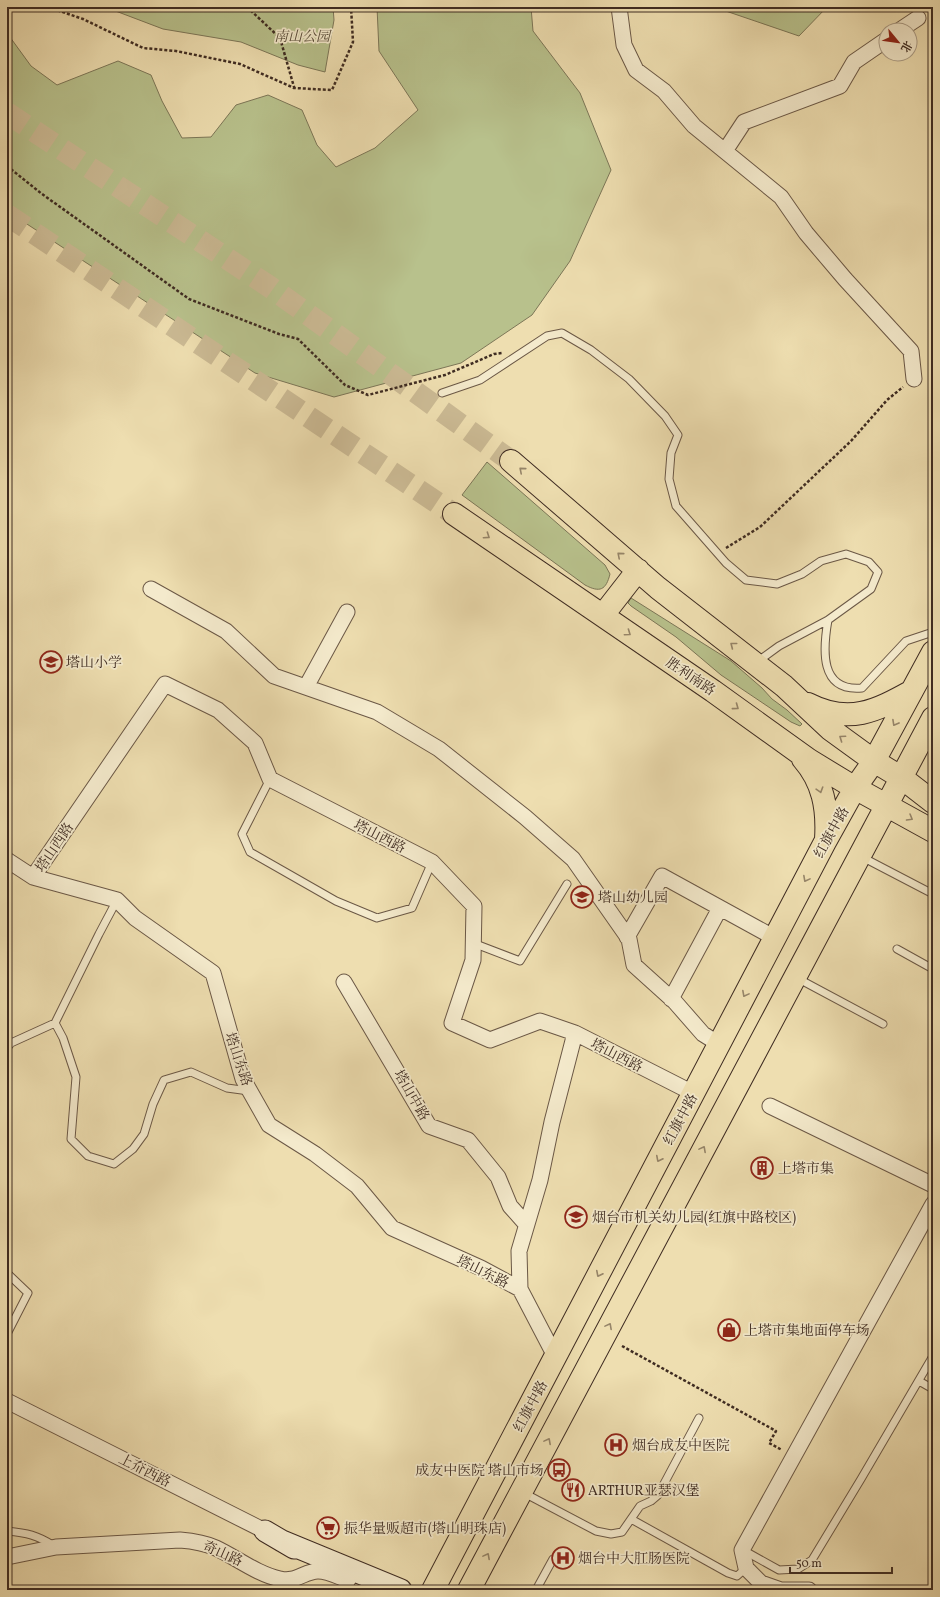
<svg xmlns="http://www.w3.org/2000/svg" width="940" height="1597" font-family="Vollkorn,'Noto Serif SC',serif">
<style>
.green{fill:#b8c18c;stroke:#7c7657}
.lines{fill:none;stroke-linecap:round;stroke-linejoin:round}
.primary-tunnel{stroke:#cbba94;stroke-width:22;stroke-dasharray:22 11;stroke-linecap:butt}
.lane-casing{stroke:#6b5846;stroke-width:9}
.street-casing{stroke:#6b5846;stroke-width:17}
.secondary-casing{stroke:#3f2c22;stroke-width:23}
.primary-casing{stroke:#3f2c22;stroke-width:24}
.path{stroke:#3f2c22;stroke-width:2.5;stroke-dasharray:3 2;stroke-linecap:butt}
.lane{stroke:#f4eacc;stroke-width:7}
.street{stroke:#f4eacc;stroke-width:15}
.secondary{stroke:#f4eacc;stroke-width:21}
.primary{stroke:#eedeb0;stroke-width:22}
.oneway{stroke:#968569}
.labels{text-anchor:middle;stroke-width:3.5;stroke-linejoin:round;paint-order:stroke}
.park-label{font-size:14px;font-style:italic;fill:#574a37;stroke:#f4eacc}
.poi-label{font-size:14px;fill:#3f2c22;stroke:#f4eacc;text-anchor:start}
.street-label{font-size:14px;fill:#3f2c22;stroke:#f4eacc}
</style>
<rect width="100%" height="100%" fill="#eedeb0"/>
<filter id="stains"><feTurbulence type="fractalNoise" baseFrequency=".005" numOctaves="4"/><feColorMatrix values="0 0 0 0 .2 0 0 0 0 .09 0 0 0 0 .02 0 0 0 .5 -.17"/></filter>
<radialGradient id="worn" r=".72"><stop offset=".6" stop-color="#630" stop-opacity="0"/><stop offset="1" stop-color="#630" stop-opacity=".3"/></radialGradient>
<!-- green -->
<path class="green" d="M105 7H333L334 20 325 72 298 65 241 42 163 29Z
M377 7H531L533 31 580 93 611 170 570 261 532 315 461 363 334 397 255 373 7 211V33L31 66 57 85 118 61 151 75 162 101 182 138 211 137 236 105 268 95 302 110 317 145 336 167 375 148 418 110 379 51Z
M714 7H827L799 36Z
M487 462 605 565 610 574C606 590 600 593 585 585L462 495Z
M631 598 731 661 762 688 772 699 787 710 802 724 800 726 791 722 721 675 676 637 631 606 628 603Z"/>
<g class="lines">
<!-- primary-tunnel -->
<path class="primary-tunnel" d="M7 113 270 287 511 461
M7 215 454 514"/>
<!-- lane casing -->
<g class="lane-casing">
<path id="lane" d="M442 393 480 380 547 336 562 333 591 350 629 379 665 416 678 435 671 453 669 479 676 506 726 563 746 580 777 584 802 574 821 561 846 554 869 562 878 572 871 589 828 620C823 649 819 692 862 688L906 641 933 632
M757 662 779 646 828 620
M270 779 242 834 250 852 336 901 377 918 412 908 432 862
M862 857 933 894
M473 943 520 961 567 884
M897 949 933 969
M797 978 883 1024
M55 1023 63 1038 76 1077 71 1139 88 1156 114 1164 133 1149 144 1134 153 1104 164 1080 191 1072 227 1088 249 1091
M7 1048 11 1043 55 1023 99 934 117 900
M7 1273 28 1293 7 1334
M919 1381 933 1389
M524 1493 596 1531 611 1534 622 1532 640 1506 651 1501 658 1495 699 1418
M631 1519 728 1573 737 1576 746 1568
M7 1531C27 1533 37 1535 54 1546
M743 1550 779 1570 798 1569 812 1560 861 1479 933 1356
M536 1590 553 1559"/>
</g>
<!-- street casing -->
<g class="street-casing">
<path id="street" d="M619 7 624 45 636 70 664 91 694 126 781 197 806 233 845 279 911 351 914 379
M900 30 918 18
M725 151 744 122 840 86 854 62 886 40
M151 589 226 631 274 676 377 712 439 749 525 817 573 859 629 939 634 965 675 1002 703 1034 719 1044
M306 687 347 612
M7 860 33 877 117 900 135 918 213 973 243 1079 269 1125 315 1154 357 1186 392 1228 481 1268 520 1289
M33 877 165 684 218 710 255 743 270 779 432 862 474 906 473 960 452 1023 490 1040 540 1021 575 1033 693 1093
M627 937 662 876 775 938
M344 982 429 1126 468 1140 498 1177 510 1206 526 1224
M671 999 720 908
M770 1106 933 1185
M556 1358 520 1289 519 1251 540 1180 552 1122 575 1033
M7 1401 265 1531
M7 1557 56 1547 180 1540C192 1541 205 1543 216 1548 237 1558 257 1574 280 1579 295 1583 305 1571 318 1571 328 1571 339 1577 348 1580L354 1570
M809 1590H781L761 1583 746 1568 742 1550 933 1204"/>
</g>
<!-- secondary casing -->
<g class="secondary-casing">
<path id="secondary" d="M265 1531 294 1548
M282 1541 401 1590"/>
</g>
<!-- primary casing -->
<g class="primary-casing">
<path id="primary" d="M511 461 658 588 784 686 830 729 874 761 902 778 933 802
M454 514 713 691 809 760 855 788 933 831
M603 615 638 570
M808 704C849 725 876 711 912 691
M803 759C823 782 828 808 826 839
M433 1590 825 842 855 788 874 761 933 652
M469 1590 933 718"/>
</g>
<!-- path -->
<path class="path" d="M48 7 83 19 143 48 176 51 240 64 294 88 332 90 353 42 351 7
M247 7 280 38 294 87
M7 166 42 194 189 299 279 334 298 339 345 385 368 395 445 375 494 354 502 353
M726 548 760 527 851 441 887 400 903 387
M622 1346 776 1431 769 1443 782 1450"/>
<!-- lane -->
<use href="#lane" class="lane"/>
<!-- street -->
<use href="#street" class="street"/>
<!-- secondary -->
<use href="#secondary" class="secondary"/>
<!-- primary -->
<use href="#primary" class="primary"/>
</g>
<!-- one-way arrows -->
<defs><path id="oneway-chevron" d="M-2-3.5L2.5 0L-2 3.5" fill="none" stroke-width="1.6" stroke-linecap="round" stroke-linejoin="round"/></defs>
<g class="oneway">
<use href="#oneway-chevron" transform="translate(522 470) rotate(-139)"/>
<use href="#oneway-chevron" transform="translate(487 536) rotate(34)"/>
<use href="#oneway-chevron" transform="translate(620 555) rotate(-139)"/>
<use href="#oneway-chevron" transform="translate(628 633) rotate(35)"/>
<use href="#oneway-chevron" transform="translate(733 645) rotate(-142)"/>
<use href="#oneway-chevron" transform="translate(736 707) rotate(36)"/>
<use href="#oneway-chevron" transform="translate(895 723) rotate(119)"/>
<use href="#oneway-chevron" transform="translate(842 738) rotate(-145)"/>
<use href="#oneway-chevron" transform="translate(820 790) rotate(73)"/>
<use href="#oneway-chevron" transform="translate(910 818) rotate(30)"/>
<use href="#oneway-chevron" transform="translate(806 879) rotate(118)"/>
<use href="#oneway-chevron" transform="translate(745 994) rotate(118)"/>
<use href="#oneway-chevron" transform="translate(703 1149) rotate(-62)"/>
<use href="#oneway-chevron" transform="translate(659 1159) rotate(117)"/>
<use href="#oneway-chevron" transform="translate(599 1274) rotate(117)"/>
<use href="#oneway-chevron" transform="translate(609 1326) rotate(-62)"/>
<use href="#oneway-chevron" transform="translate(548 1441) rotate(-62)"/>
<use href="#oneway-chevron" transform="translate(487 1556) rotate(-62)"/>
</g>
<!-- icons -->
<defs>
<g id="school-ring" transform="scale(1.15)"><circle r="9.5" fill="#f4eacc" stroke="#8f2418" stroke-width="1.5"/><path d="M0-5L7-2L0 1L-7-2ZM-4 1L0 2.5L4 1V4Q0 6-4 4Z" fill="#8f2418"/></g>
<g id="building-ring" transform="scale(1.15)"><circle r="9.5" fill="#f4eacc" stroke="#8f2418" stroke-width="1.5"/><path d="M-4-6H4V6H1V3H-1V6H-4ZM-2.5-4.3h1.7v1.8h-1.7ZM.8-4.3h1.7v1.8H.8ZM-2.5-1h1.7V.8h-1.7ZM.8-1h1.7V.8H.8Z" fill="#8f2418"/></g>
<g id="shop-ring" transform="scale(1.15)"><circle r="9.5" fill="#f4eacc" stroke="#8f2418" stroke-width="1.5"/><path d="M-5-2.5h2.3a2.7 3.5 0 0 1 5.4 0H5L5.5 6h-11ZM-1.5-2.5h3a1.5 2.3 0 0 0-3 0Z" fill="#8f2418"/></g>
<g id="hospital-ring" transform="scale(1.15)"><circle r="9.5" fill="#f4eacc" stroke="#8f2418" stroke-width="1.5"/><path d="M-5-5h3v3.5h4V-5h3V5h-3V1.5h-4V5h-3Z" fill="#8f2418"/></g>
<g id="bus-ring" transform="scale(1.15)"><circle r="9.5" fill="#f4eacc" stroke="#8f2418" stroke-width="1.5"/><path d="M-5-6H5V4H4V6H2V4H-2V6H-4V4H-5ZM-3.5-4V0h7V-4ZM-3.5 1.2v1.5H-2V1.2ZM2 1.2v1.5H3.5V1.2Z" fill="#8f2418"/></g>
<g id="restaurant-ring" transform="scale(1.15)"><circle r="9.5" fill="#f4eacc" stroke="#8f2418" stroke-width="1.5"/><path d="M-5-6h1v4h1v-4h1v4h1v-4h1v5L-1.5 .5V6h-2V.5L-5-1ZM5-6V6H3V1.5H1.5Q1.5-4 5-6Z" fill="#8f2418"/></g>
<g id="supermarket-ring" transform="scale(1.15)"><circle r="9.5" fill="#f4eacc" stroke="#8f2418" stroke-width="1.5"/><path d="M-6-5.5h2.5l.6 2H6L4.5 2H-2.5L-4.4-4H-6ZM-1.5 3.2a1.3 1.3 0 1 0 .1 0ZM3 3.2a1.3 1.3 0 1 0 .1 0Z" fill="#8f2418"/></g>
</defs>
<g fill-rule="evenodd">
<use href="#school-ring" x="51" y="662"/>
<use href="#school-ring" x="582" y="897"/>
<use href="#building-ring" x="762" y="1168"/>
<use href="#school-ring" x="576" y="1217"/>
<use href="#shop-ring" x="729" y="1330"/>
<use href="#hospital-ring" x="616" y="1445"/>
<use href="#bus-ring" x="559" y="1470"/>
<use href="#restaurant-ring" x="573" y="1490"/>
<use href="#supermarket-ring" x="328" y="1528"/>
<use href="#hospital-ring" x="563" y="1558"/>
</g>
<g class="labels">
<!-- park labels -->
<g class="park-label">
<text x="302" y="41">南山公园</text>
</g>
<!-- poi labels -->
<g class="poi-label">
<text x="66" y="667">塔山小学</text>
<text x="598" y="902">塔山幼儿园</text>
<text x="778" y="1173">上塔市集</text>
<text x="592" y="1222">烟台市机关幼儿园(红旗中路校区)</text>
<text x="744" y="1335">上塔市集地面停车场</text>
<text x="632" y="1450">烟台成友中医院</text>
<text x="544" y="1475" text-anchor="end">成友中医院 塔山市场</text>
<text x="588" y="1495">ARTHUR亚瑟汉堡</text>
<text x="344" y="1533">振华量贩超市(塔山明珠店)</text>
<text x="578" y="1563">烟台中大肛肠医院</text>
</g>
<!-- street labels -->
<g class="street-label">
<text transform="translate(691 676) rotate(34)" y="5">胜利南路</text>
<text transform="translate(831 832) rotate(-61)" y="5">红旗中路</text>
<text transform="translate(380 836) rotate(27)" y="5">塔山西路</text>
<text transform="translate(54 847) rotate(-56)" y="5">塔山西路</text>
<text transform="translate(617 1055) rotate(27)" y="5">塔山西路</text>
<text transform="translate(239 1059) rotate(71)" y="5">塔山东路</text>
<text transform="translate(412 1095) rotate(60)" y="5">塔山中路</text>
<text transform="translate(680 1119) rotate(-62)" y="5">红旗中路</text>
<text transform="translate(483 1271) rotate(26)" y="5">塔山东路</text>
<text transform="translate(530 1406) rotate(-62)" y="5">红旗中路</text>
<text transform="translate(145 1470) rotate(27)" y="5">上夼西路</text>
<text transform="translate(223 1553) rotate(24)" y="5">奇山路</text>
</g>
</g>
<!-- margin -->
<rect width="940" height="1597" fill="none" stroke="#eedeb0" stroke-width="24"/>
<rect x="8" y="8" width="924" height="1581" fill="none" stroke="#3f2c22" stroke-width="2"/>
<rect x="12" y="12" width="916" height="1573" fill="none" stroke="#3f2c22"/>
<!-- north arrow -->
<g transform="translate(898 42) rotate(119)"><circle r="19" fill="#f4eacc" stroke="#ac9e88"/>
<path d="M0-3L7 15L0 10L-7 15Z" fill="#8f2418"/>
<text y="-6" font-size="11" font-weight="bold" text-anchor="middle" fill="#3f2c22">北</text>
</g>
<!-- scale -->
<path d="M790 1567v6h102v-6" fill="none" stroke="#3f2c22" stroke-width="2"/>
<text x="796" y="1567" font-size="12" fill="#3f2c22" stroke="#f4eacc" stroke-width="3" paint-order="stroke">50 m</text>
<rect width="100%" height="100%" filter="url(#stains)"/>
<rect width="100%" height="100%" fill="url(#worn)"/>
</svg>
